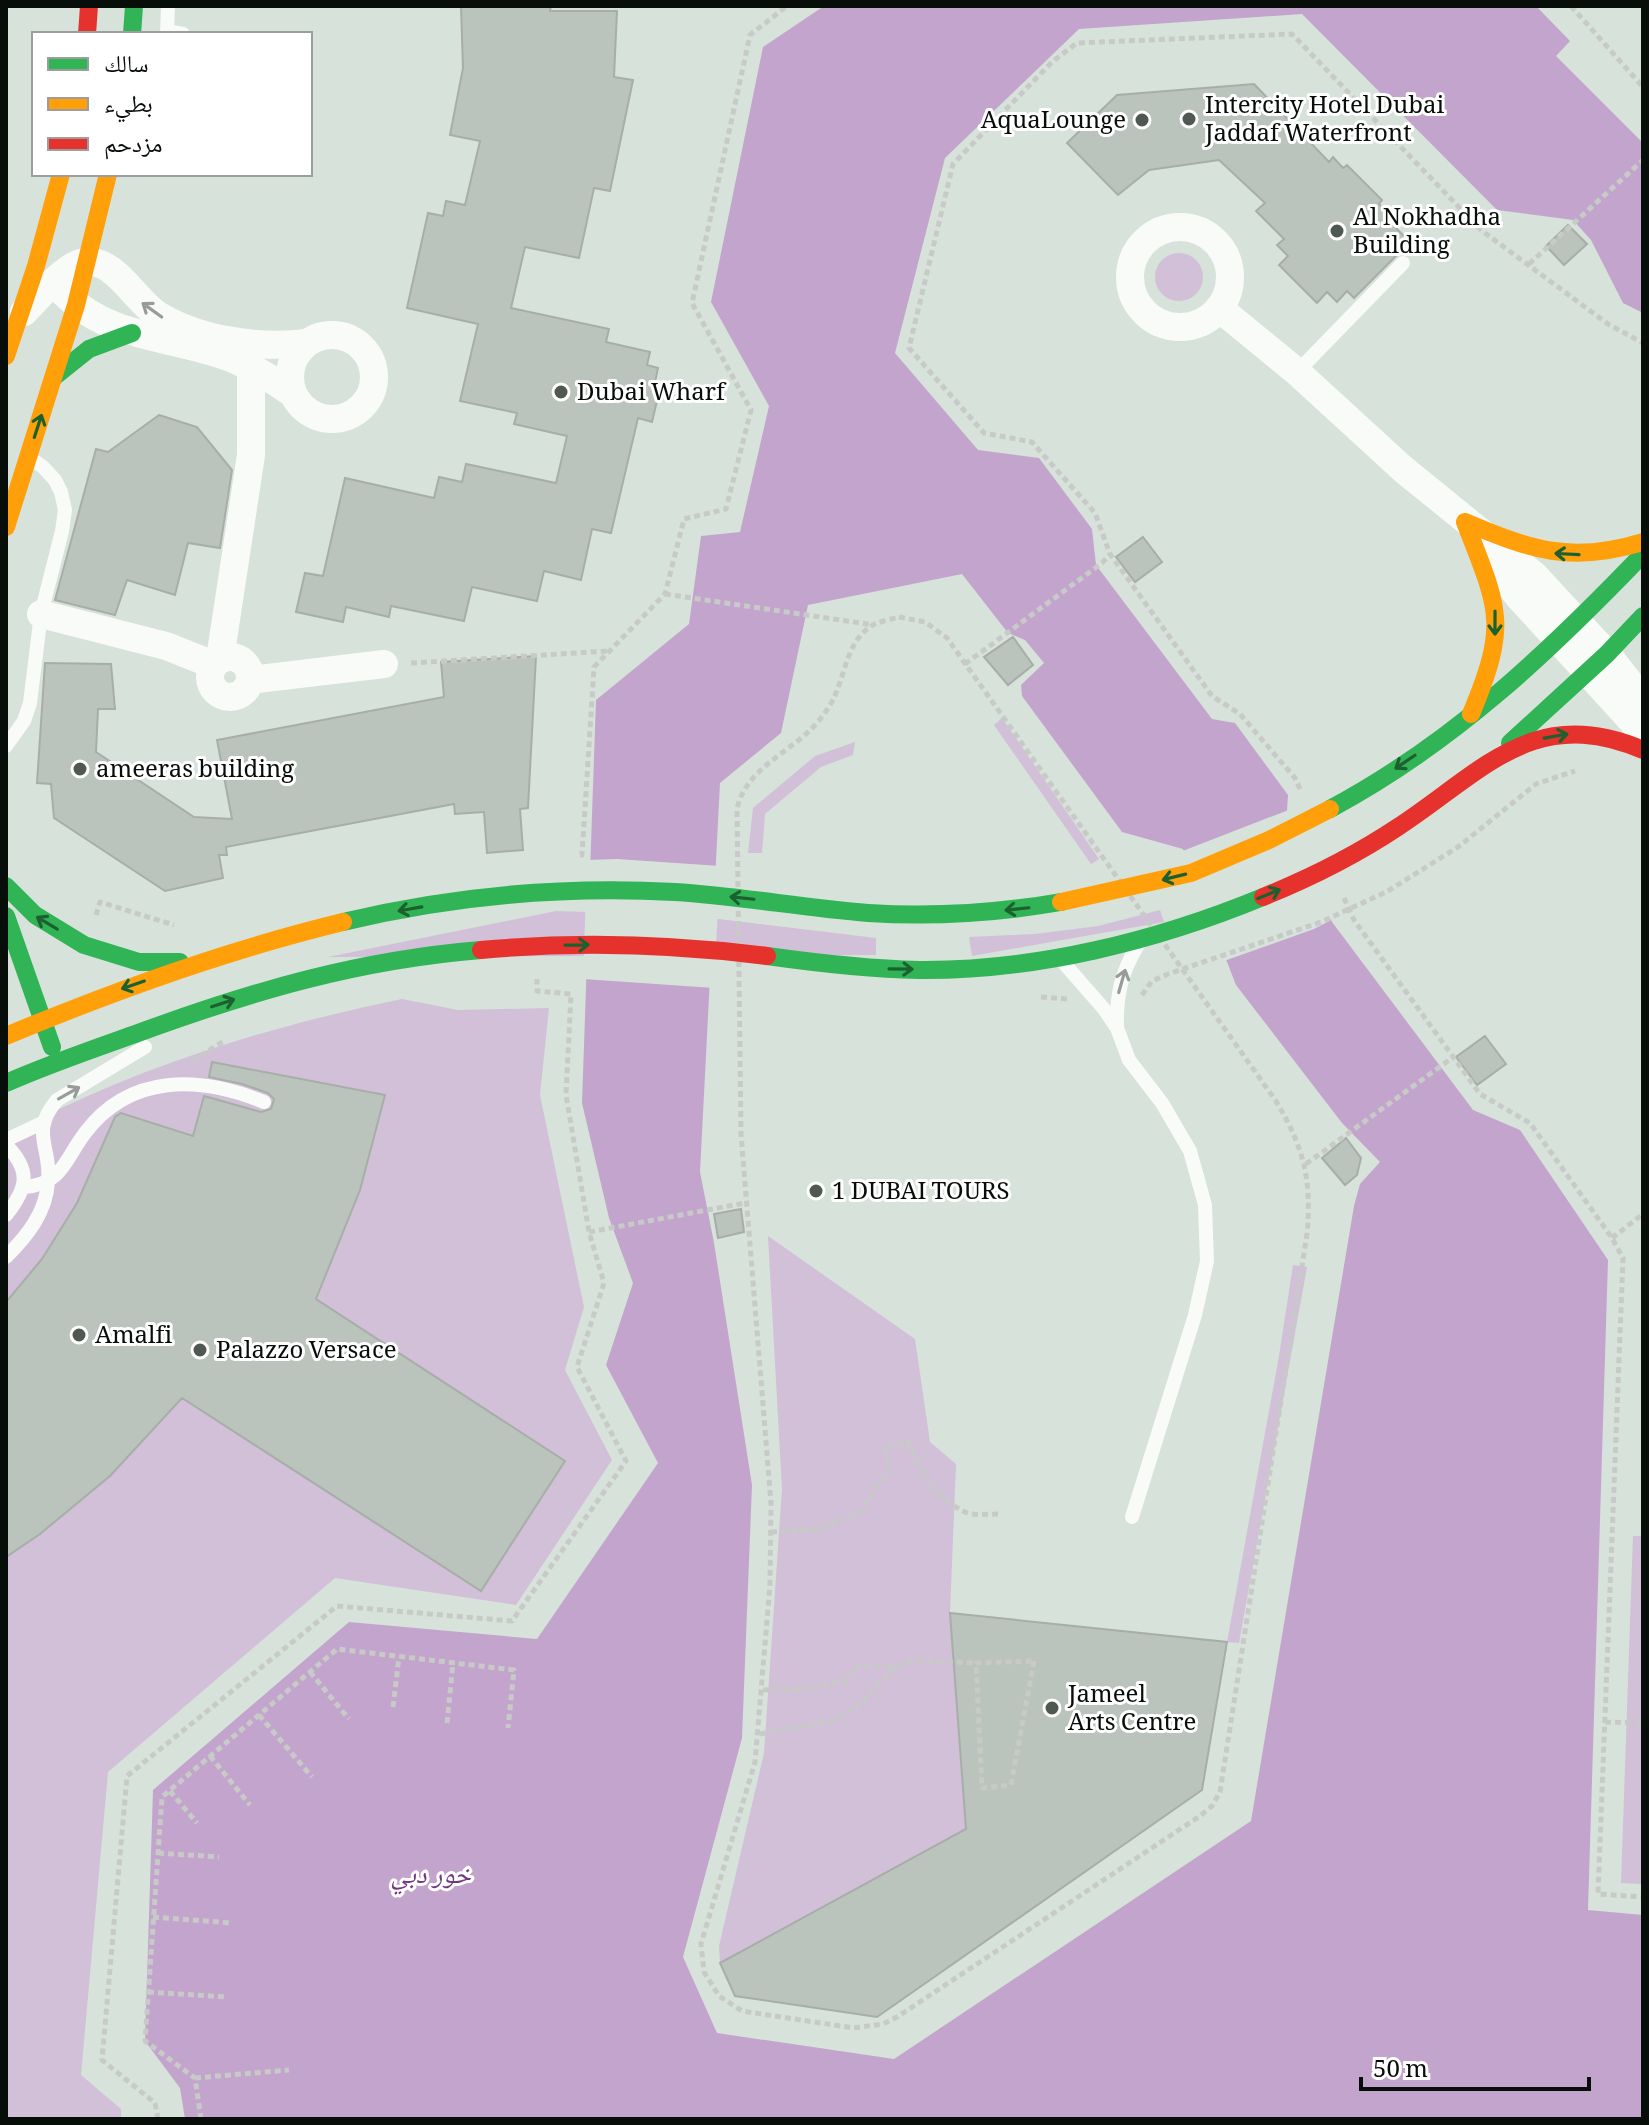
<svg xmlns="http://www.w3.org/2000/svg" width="1649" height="2125" font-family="Georgia,'Noto Naskh Arabic',serif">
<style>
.green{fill:#d1c0d8}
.water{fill:#c3a4cd;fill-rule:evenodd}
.pier{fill:#d7e2da}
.building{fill:#bbc3bd;stroke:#a7aea8;stroke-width:2}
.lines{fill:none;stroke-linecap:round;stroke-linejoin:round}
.path{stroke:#c8cac8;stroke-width:5;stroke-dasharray:6 4;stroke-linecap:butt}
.lane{stroke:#f9fbf9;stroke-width:14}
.street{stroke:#f9fbf9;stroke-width:28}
.fast{stroke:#30b455;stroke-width:18}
.slow{stroke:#ff9f0a;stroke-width:18}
.jam{stroke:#e5322d;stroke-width:18}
.oneway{stroke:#989c99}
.oneway2{stroke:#1c602f}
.poi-dot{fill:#505852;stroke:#fff;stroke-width:3}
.labels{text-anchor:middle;stroke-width:6;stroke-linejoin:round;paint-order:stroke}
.poi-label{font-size:24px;fill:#070d09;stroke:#fff;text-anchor:start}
.water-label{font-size:26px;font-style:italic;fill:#733782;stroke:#fff}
</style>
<rect width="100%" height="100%" fill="#d7e2da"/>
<!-- green -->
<path class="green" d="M1155 277a24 24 0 1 1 48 0a24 24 0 1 1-48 0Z
M1002 718 1099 859 1091 864 994 725Z
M855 742 853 755 821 767 765 814 762 853H748L753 808 815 756Z
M1160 910 1164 922 972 956 969 937 1035 934 1098 926Z
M556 911 686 915 876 938V955L328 957Z
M402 999 458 1010 549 1008 540 1095 584 1307 565 1370 612 1460 516 1605 335 1578 108 1772 81 2075 121 2109V2119H6V1136C133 1068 262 1028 402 999Z
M768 1236 915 1339 930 1442 956 1464 950 1613 966 1829 720 1963 719 1946 764 1753 782 1489Z
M1293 1265 1307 1267 1239 1643 1227 1642 1279 1356Z
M1633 1536H1643V1884L1621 1883Z"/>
<!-- water -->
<path class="water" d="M824 6H1536L1570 41 1556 56 1643 143V313L1623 303 1591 240 1573 220 1497 210 1302 14 1079 29 945 158 895 353 978 450 1039 458 1092 529 1096 565 1212 719 1235 723 1288 795 1287 810 1332 922 1473 1110 1520 1130 1608 1260 1588 1910 1643 1915V2119H185L180 2088 145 2041 153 1790 349 1622 537 1639 658 1463 606 1365 633 1283 609 1218 582 1103 596 700 689 624 701 536 740 532 769 406 711 302 763 47ZM962 574 1008 633 1025 640 1044 663 1021 685 1022 696 1122 832 1183 849 1236 985 1342 1123 1380 1162 1360 1184 1354 1206 1251 1821 894 2059 717 2033 683 1957 742 1738 752 1485 714 1243 700 1172 720 783 781 733 808 605Z"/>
<!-- pier -->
<path class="pier" d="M1291 809 1335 918 1314 929 1224 961 1180 852Z
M617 859 720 866 714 988 583 979 587 860Z"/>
<!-- building -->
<path class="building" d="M461 6H551L550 11H617L614 77 633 80 610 191 594 188 579 258 525 247 511 308 609 329 606 342 650 352 647 365 658 368 655 382 661 384 652 422 638 418 611 533 592 529 581 580 544 571 537 601 472 587 464 621 391 606 389 617 346 607 343 622 296 612 305 573 323 576 345 478 434 498 439 477 462 482 466 464 556 483 567 436 514 424 517 413 460 401 478 324 407 308 428 213 443 216 446 201 465 205 480 141 450 135 463 68Z
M1254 84 1329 162 1333 157 1343 168 1347 165 1382 200 1379 204 1395 221 1392 224 1405 237 1391 251 1396 256 1354 298 1347 291 1337 302 1327 292 1317 303 1279 265 1288 256 1277 245 1284 239 1256 211 1265 203 1219 160 1149 170 1118 195 1067 143 1117 95Z
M1568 225 1587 244 1564 265 1546 246Z
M159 415 197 427 232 470 220 548 188 543 175 595 127 580 115 615 55 600 96 449 108 452Z
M1143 537 1162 562 1135 582 1116 557Z
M1013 637 1033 665 1008 685 984 657Z
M536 656 528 808 520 809 523 850 487 853 484 812 455 814 454 804 226 847 227 855H219L223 878 165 891 54 818 51 784 37 783 45 663 111 664 115 709H98L96 752 194 817 232 819 217 740 444 697 441 662Z
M1485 1036 1506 1064 1477 1085 1456 1057Z
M212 1062 385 1095 360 1190 316 1299 565 1461 481 1591 182 1398 110 1476 40 1534 6 1557V1302L42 1259 77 1203 115 1117 121 1113 193 1136 204 1096 261 1112 271 1109 274 1099 268 1093 242 1084 209 1077Z
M1346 1138 1361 1158 1357 1175 1345 1185 1322 1158Z
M741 1209 744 1232 718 1238 714 1214Z
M950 1613 1227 1642 1202 1790 877 2017 735 1996 720 1963 966 1829Z"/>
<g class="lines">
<!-- path -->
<path class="path" d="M1571 6 1643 87
M1529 264 1643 160
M665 594 874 625
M899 617 925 622 947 638 1276 1101C1304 1148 1312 1180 1307 1234L1220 1792 1212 1806 1200 1816 897 2017 883 2024 854 2028 742 2011 719 1996 704 1972 701 1944 755 1762 770 1585 771 1503 741 1134 737 809C745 772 782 756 807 733 819 722 830 708 836 693 846 669 849 637 875 624 882 621 892 619 899 617Z
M411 663 609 651
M965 664 1102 563 1110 554
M1300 789 1295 778 1240 714 1212 696 1110 554 1095 513 1032 442 984 433 909 348 953 164 1052 62 1077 43 1292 34 1481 230 1608 324 1643 343
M580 855H582L594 667 665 594 684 519 726 509 751 410 692 303 750 35 787 6
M1344 898 1354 920 1480 1094 1530 1123 1612 1238 1623 1258 1598 1894 1643 1897
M96 915 100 902 174 925
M1142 995 1152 981 1168 974 1321 922 1388 891 1458 847 1536 784 1575 771
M1041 997 1067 999
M192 1061 224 1041
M1306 1164 1452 1058
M589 1232 745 1203
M1612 1238 1643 1214
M771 1532 820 1529 860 1512 889 1469 885 1447 908 1442C920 1470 935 1498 965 1512 974 1516 988 1514 998 1514
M1034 1661 1011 1785 982 1788 976 1663Z
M310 1672 349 1719
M763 1690 802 1689 848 1680 858 1666H896
M393 1707 399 1657
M259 1715 312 1777
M1605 1722 1643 1723
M447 1723 453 1663
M760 1734 835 1720 860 1704 897 1666 912 1660 976 1663
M210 1756 250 1805
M170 1791 197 1823
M158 1853 219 1857
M153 1917 231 1923
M148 1992 227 1997
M195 2078 289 2070
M158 2119 155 2103 102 2060 127 1776 337 1606 512 1621 626 1461 577 1367 604 1283 589 1232 566 1095 571 994 537 991V979
M201 2119 195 2078 145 2041 162 1797 337 1649 514 1670 508 1728"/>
<!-- lane -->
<path class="lane" d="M167 31 183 34
M167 34 168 6
M1297 372 1403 263
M6 746 24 721 30 703 41 614 62 531 65 510 61 492 55 480 43 467 30 458
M1063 962 1104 1009 1117 1028 1129 1060 1162 1103 1190 1151 1205 1205 1207 1261 1195 1315 1132 1517
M1117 1028C1116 997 1121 972 1138 945
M6 1140 42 1123
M6 1145C32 1171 27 1189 6 1215
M24 1187C62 1185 65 1159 85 1133 130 1073 200 1076 264 1102
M6 1257C27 1236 46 1213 48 1182 52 1147 29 1133 57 1100L145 1047"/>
<!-- street -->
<path class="street" d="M1130 277a50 50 0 1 1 100 0a50 50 0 1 1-100 0Z
M65 294C109 339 172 336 228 357 251 366 272 379 292 393
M1219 308 1297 372 1404 470 1535 576 1607 654 1643 700
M24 312C37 299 67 263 85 262 116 259 134 300 158 315 199 340 259 349 307 343
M290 377a42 42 0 1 1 84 0a42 42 0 1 1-84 0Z
M1490 560 1518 596 1643 733
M41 614 166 646 214 665
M210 677a20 20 0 1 1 40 0a20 20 0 1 1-40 0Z
M220 659 251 455V367
M250 680 384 664"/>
<!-- fast -->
<path class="fast" d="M132 34 134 6
M54 377 89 349 132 333
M1510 743 1607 654 1643 616
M1330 809C1453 743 1547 654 1643 554
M6 886 35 915 84 945 139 962H180
M6 916 52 1047
M343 922C451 896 564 886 675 892 740 896 803 908 868 913 932 917 998 913 1061 902
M767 956C817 963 868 969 919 970 1036 971 1156 941 1263 897
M6 1083C49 1064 93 1049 138 1033 253 991 358 960 481 950"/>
<!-- slow -->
<path class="slow" d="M6 356 36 266 61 174
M1465 522C1499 610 1509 623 1471 714
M1465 522C1531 550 1571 564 1643 542
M6 527 76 305 108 174
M1061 902 1191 873 1269 840 1330 809
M6 1036C116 990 227 950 343 922"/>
<!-- jam -->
<path class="jam" d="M87 34 89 6
M1263 897C1310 878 1356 855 1398 827 1482 772 1534 703 1643 750
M481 950C577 941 671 944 767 956"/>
</g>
<!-- one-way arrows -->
<defs><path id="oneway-shaft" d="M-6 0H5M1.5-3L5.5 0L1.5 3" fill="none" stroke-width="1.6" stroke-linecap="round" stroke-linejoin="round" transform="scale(2)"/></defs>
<g class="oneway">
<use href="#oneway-shaft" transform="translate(152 310) rotate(-144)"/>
<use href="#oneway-shaft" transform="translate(1122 981) rotate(-74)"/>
<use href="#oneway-shaft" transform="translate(69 1093) rotate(-29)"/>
</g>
<g class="oneway2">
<use href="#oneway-shaft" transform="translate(38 426) rotate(-72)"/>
<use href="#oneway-shaft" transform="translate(1567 554) rotate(-177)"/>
<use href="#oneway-shaft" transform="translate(1495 623) rotate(90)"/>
<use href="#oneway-shaft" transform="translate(1556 736) rotate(-10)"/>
<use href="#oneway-shaft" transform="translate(1405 762) rotate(146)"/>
<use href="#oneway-shaft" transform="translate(1174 877) rotate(166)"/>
<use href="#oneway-shaft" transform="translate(1269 894) rotate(-22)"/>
<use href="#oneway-shaft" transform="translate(742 898) rotate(-174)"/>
<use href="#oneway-shaft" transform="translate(410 909) rotate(170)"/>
<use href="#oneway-shaft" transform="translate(1017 909) rotate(174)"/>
<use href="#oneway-shaft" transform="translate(47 923) rotate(-149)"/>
<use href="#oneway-shaft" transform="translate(577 945) rotate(-1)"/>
<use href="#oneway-shaft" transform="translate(901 969) rotate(1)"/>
<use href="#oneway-shaft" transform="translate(133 985) rotate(161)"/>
<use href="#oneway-shaft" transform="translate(223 1003) rotate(-18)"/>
</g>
<!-- markers -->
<g class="poi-dot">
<circle cx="1189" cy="119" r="8"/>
<circle cx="1142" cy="120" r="8"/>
<circle cx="1337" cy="231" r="8"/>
<circle cx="561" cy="392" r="8"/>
<circle cx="80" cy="769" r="8"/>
<circle cx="816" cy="1191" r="8"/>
<circle cx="79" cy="1335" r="8"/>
<circle cx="200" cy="1350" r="8"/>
<circle cx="1052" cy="1708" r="8"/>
</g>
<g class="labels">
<!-- poi labels -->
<g class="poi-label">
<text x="1205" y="113">Intercity Hotel Dubai<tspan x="1205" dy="28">Jaddaf Waterfront</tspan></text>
<text x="1126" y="128" text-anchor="end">AquaLounge</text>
<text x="1353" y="225">Al Nokhadha<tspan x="1353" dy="28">Building</tspan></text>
<text x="577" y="400">Dubai Wharf</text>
<text x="96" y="777">ameeras building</text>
<text x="832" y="1199">1 DUBAI TOURS</text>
<text x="95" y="1343">Amalfi</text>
<text x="216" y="1358">Palazzo Versace</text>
<text x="1068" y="1702">Jameel<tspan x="1068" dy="28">Arts Centre</tspan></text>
</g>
<!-- water labels -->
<g class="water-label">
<text x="431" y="1883">خور دبي</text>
</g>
</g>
<!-- border -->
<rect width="1649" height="2125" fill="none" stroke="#070d09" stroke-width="16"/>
<!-- legend -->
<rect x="32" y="32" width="280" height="144" fill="#ffffff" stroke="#9c9e9d" stroke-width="2"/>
<rect x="48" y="58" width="40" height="12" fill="#30b455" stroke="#9c9e9d" stroke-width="2"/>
<text x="104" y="72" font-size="24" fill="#070d09">سالك</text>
<rect x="48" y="98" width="40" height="12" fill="#ff9f0a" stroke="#9c9e9d" stroke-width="2"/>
<text x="104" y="112" font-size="24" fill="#070d09">بطيء</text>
<rect x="48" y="138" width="40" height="12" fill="#e5322d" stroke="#9c9e9d" stroke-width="2"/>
<text x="104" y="152" font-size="24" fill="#070d09">مزدحم</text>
<!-- scale -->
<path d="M1361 2077v12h228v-12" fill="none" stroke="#070d09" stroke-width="4"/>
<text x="1373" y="2077" font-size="24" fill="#070d09" stroke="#ffffff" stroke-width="6" paint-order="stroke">50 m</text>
</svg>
